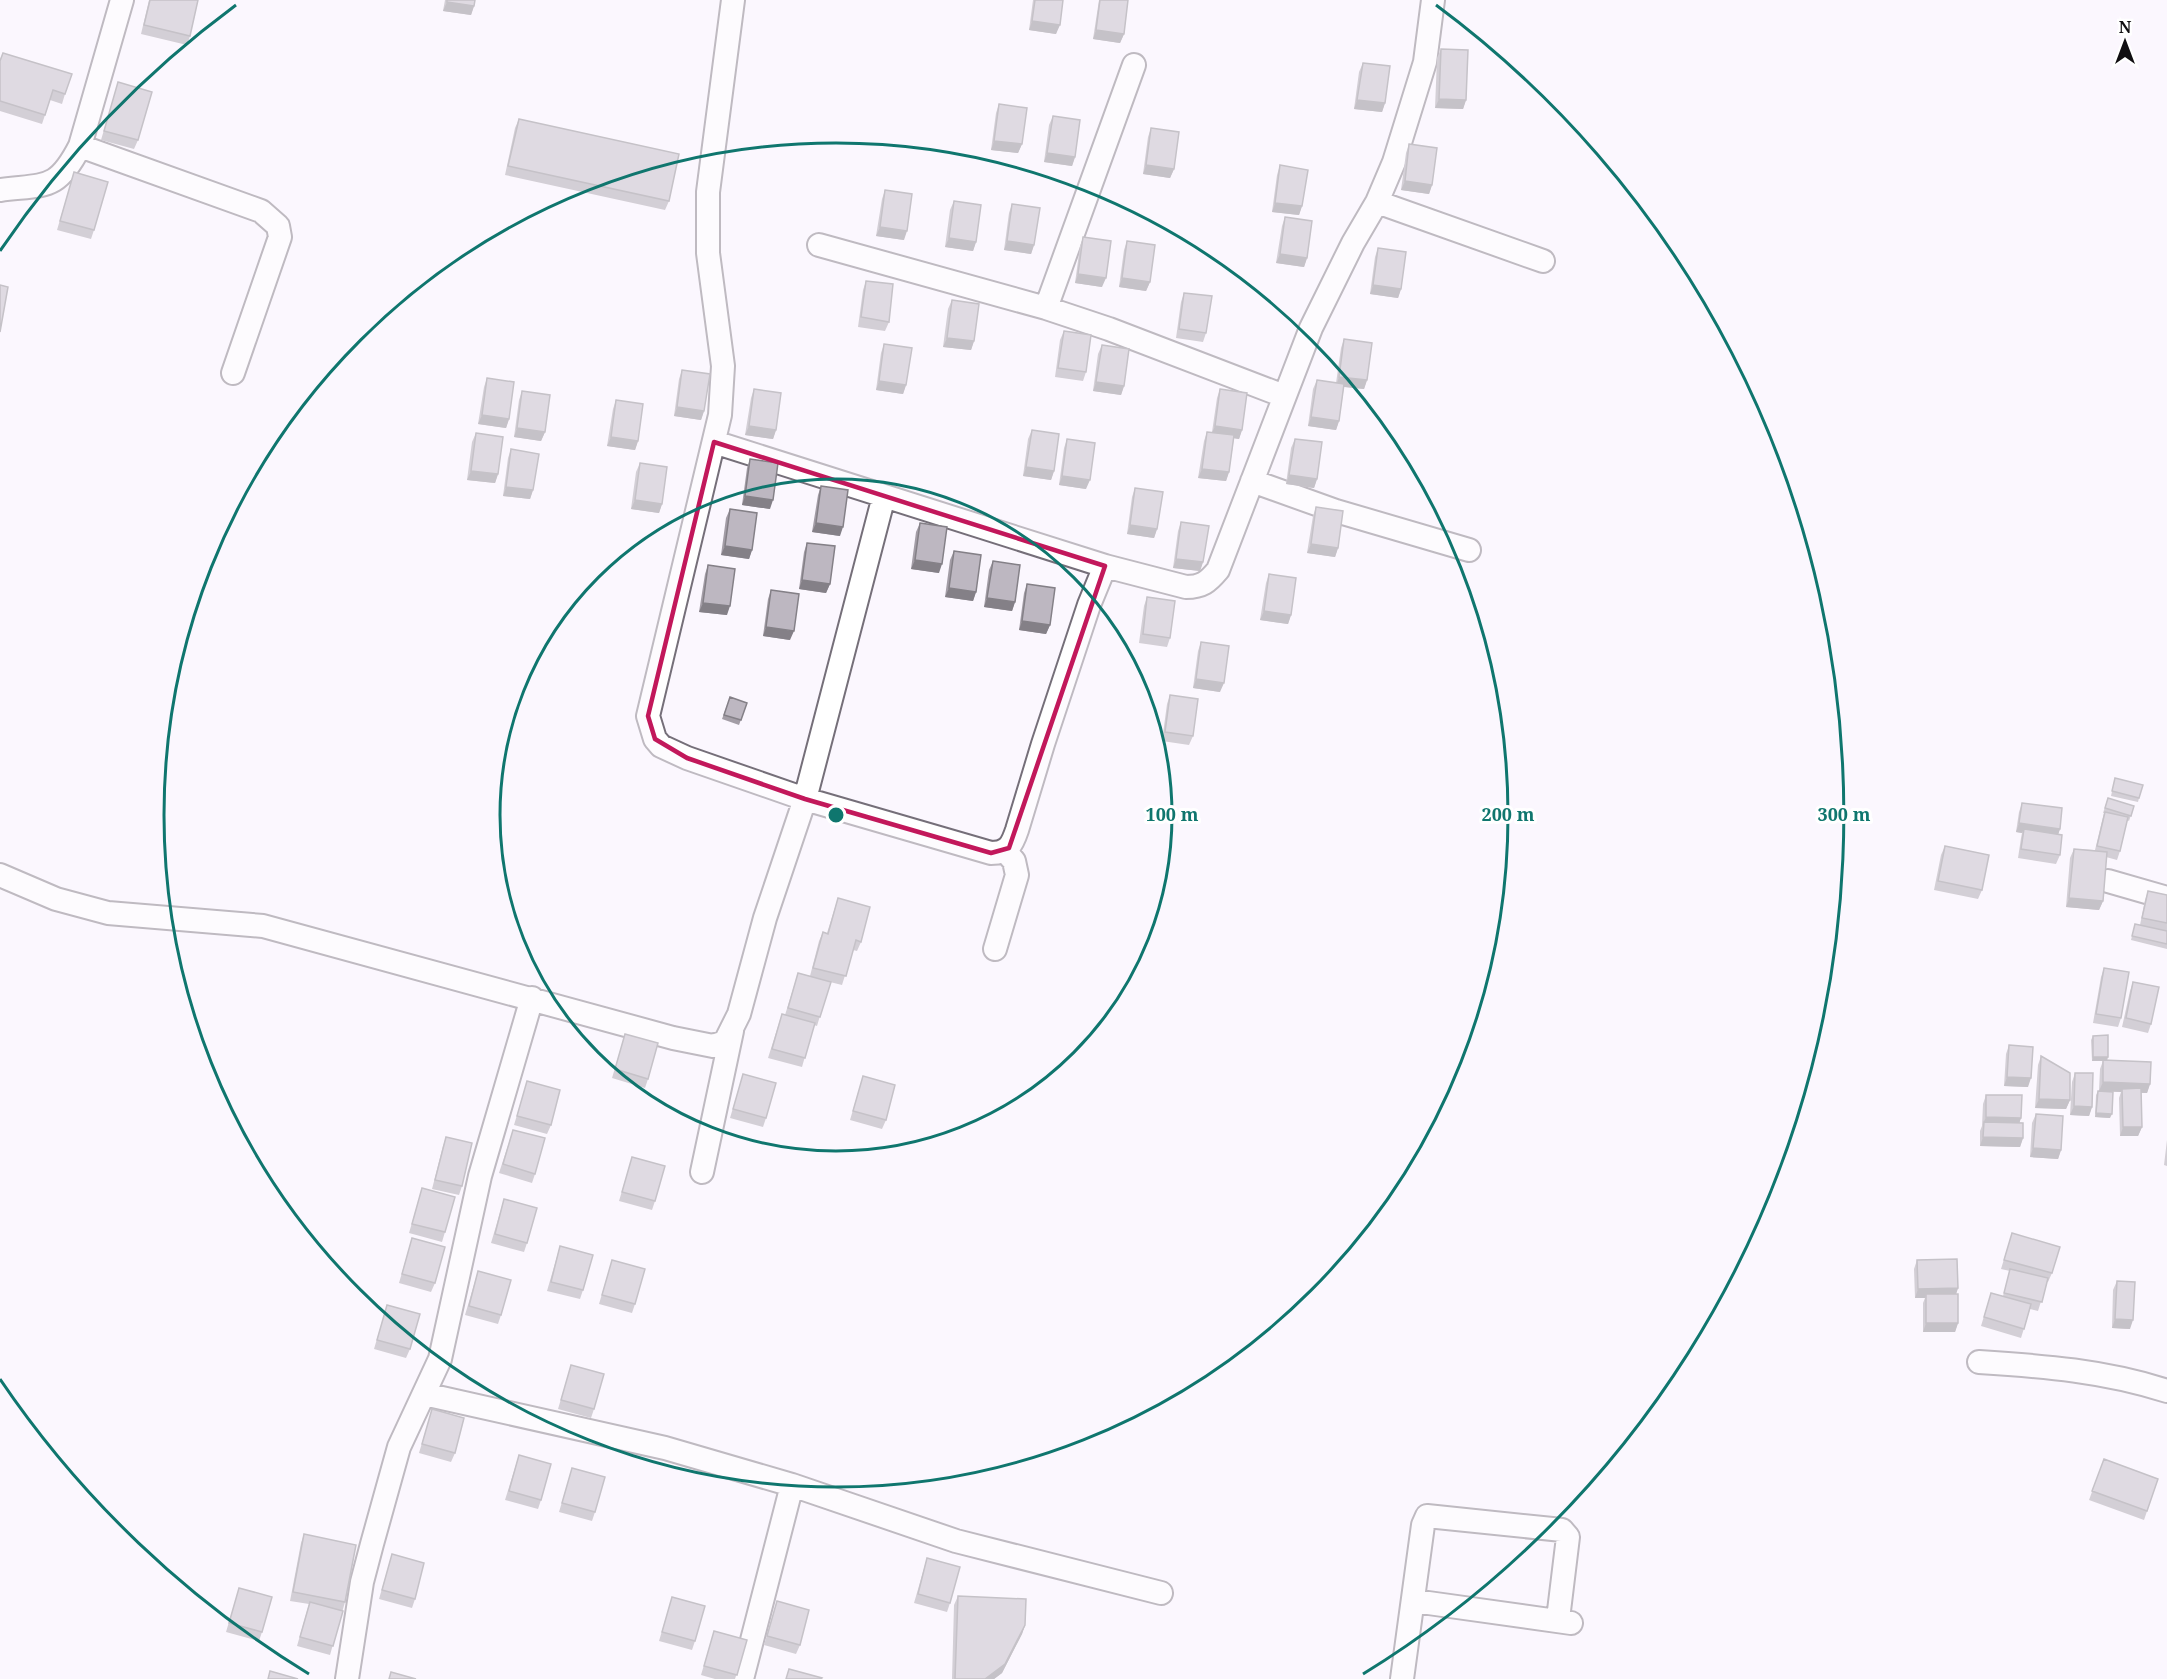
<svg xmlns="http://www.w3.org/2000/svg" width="2167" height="1679" font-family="'Noto Serif',serif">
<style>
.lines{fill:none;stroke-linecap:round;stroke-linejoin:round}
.minor-casing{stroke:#756f79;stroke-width:26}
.minor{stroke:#fff;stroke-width:22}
.wall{fill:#a39da6}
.shaded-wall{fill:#848087}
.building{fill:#bdb7c1;stroke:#848087;stroke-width:1.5}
.marked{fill:none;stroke:#c2185b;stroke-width:4.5;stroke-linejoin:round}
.ring{fill:none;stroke:#0f766e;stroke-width:3}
.centre{fill:#0f766e;stroke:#fff;stroke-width:3}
.ring-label{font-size:18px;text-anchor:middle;font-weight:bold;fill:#0f766e;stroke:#fff;stroke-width:6;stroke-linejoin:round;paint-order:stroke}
</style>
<rect width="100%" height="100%" fill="#fbf7fe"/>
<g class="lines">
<!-- minor casing -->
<g class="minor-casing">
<path id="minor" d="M733 0 708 192V253L723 366 720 415 648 716 655 739 661 746 687 758 805 799 884 496
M80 146 261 211 278 226 280 237 233 373
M0 190C46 184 57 191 80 146L122 0
M1377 202 1543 261
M819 245 1046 308 1109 329 1284 396
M1046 308 1134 65
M714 442 1105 566
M1252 481 1336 511 1469 550
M0 875 56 899 108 913 263 926 673 1038 713 1046 725 1042 739 1014 765 918 805 799 991 853C1008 853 1012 845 1017 830L1043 744 1089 605 1105 566 1186 587C1202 587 1208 582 1218 570L1311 328 1353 243 1377 202 1394 162 1425 62 1433 0
M2108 881 2167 898
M995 949 1017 875 1014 861 1005 851
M702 1172 732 1031
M1979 1362C2043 1366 2106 1371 2167 1391
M424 1394 665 1448 792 1485 956 1541 1161 1593
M1414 1601 1571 1623
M347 1679 362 1582 372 1544 399 1447 440 1359 480 1176 532 998
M742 1679 792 1485
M1402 1679 1423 1525 1427 1516 1562 1530 1568 1537 1558 1619"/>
</g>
<!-- minor -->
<use href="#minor" class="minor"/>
</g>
<!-- wall -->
<path class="wall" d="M149 0H198L190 36 187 45 141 34Z
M445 0H475L474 6 471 15 443 11Z
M1033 0H1063L1056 34 1029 30Z
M1099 0H1128L1124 34 1120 43 1093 39Z
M1441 49 1466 100 1463 109 1435 108 1437 58Z
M0 60 65 94 62 104 50 100 42 124 0 111Z
M1363 63 1385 103 1382 112 1354 109 1359 72Z
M118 82 138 140 134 149 101 140Z
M999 104 1022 144 1018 153 991 150 996 113Z
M1053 116 1075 157 1072 166 1044 162 1049 125Z
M519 119 669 201 665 210 505 175 515 128Z
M1151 128 1174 169 1170 178 1143 174 1148 137Z
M1409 144 1432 185 1429 194 1401 190 1406 153Z
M1280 165 1302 206 1299 215 1272 212 1277 175Z
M74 172 94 230 91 239 57 230Z
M885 190 904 240 876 236 882 199Z
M954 201 976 242 973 251 945 247 950 210Z
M1012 204 1034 245 1031 254 1004 250 1009 213Z
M1285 217 1307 258 1304 267 1276 263 1282 226Z
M1083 237 1102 287 1075 283 1080 246Z
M1127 241 1150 282 1146 291 1119 287 1124 250Z
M1378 248 1401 289 1398 298 1370 294 1375 257Z
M866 281 889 322 885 331 858 327 863 290Z
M1184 293 1206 333 1203 342 1176 338 1181 302Z
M952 300 974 341 971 350 943 347 948 309Z
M1064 331 1086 372 1083 381 1055 377 1060 340Z
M1344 339 1367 380 1364 389 1344 387 1339 421 1336 430 1308 426 1313 389 1317 380 1336 383 1341 348Z
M884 344 906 385 903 394 876 390 881 353Z
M1102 345 1124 386 1121 395 1093 391 1098 354Z
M682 370 704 411 701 420 674 416 679 379Z
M487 378 509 419 506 428 478 424 484 387Z
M754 389 776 430 773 439 745 435 751 398Z
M1220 389 1242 430 1239 439 1234 438 1229 472 1226 481 1198 478 1204 441 1207 432H1212L1217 398Z
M522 391 545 432 541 441 514 437 519 400Z
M616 400 638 441 635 450 607 446 613 409Z
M1032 430 1054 471 1051 480 1023 476 1028 439Z
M476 433 498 474 495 483 467 480 472 442Z
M1067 439 1086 489 1059 485 1064 448Z
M1295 439 1317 479 1314 488 1286 484 1291 448Z
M511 449 533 490 530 499 503 496 508 458Z
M750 459 770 509 742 505 747 468Z
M640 463 662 504 659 513 631 509 636 472Z
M821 486 840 536 812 532 818 495Z
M1135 488 1157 529 1154 538 1127 534 1132 497Z
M1316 507 1338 548 1335 557 1307 553 1313 516Z
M730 509 752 550 749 559 721 555 726 518Z
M1181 522 1203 562 1200 571 1173 568 1178 531Z
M920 523 939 573 911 569 916 532Z
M807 543 830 584 826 593 799 589 804 552Z
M954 551 976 592 973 601 945 597 950 560Z
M993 561 1015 602 1012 611 984 607 989 570Z
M708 565 727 615 699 612 705 574Z
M1269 574 1291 615 1288 624 1260 620 1266 583Z
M1027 584 1050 625 1046 634 1019 630 1024 593Z
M771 590 790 640 763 636 768 599Z
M1147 597 1170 638 1167 647 1139 643 1144 606Z
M1201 642 1220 692 1193 688 1198 651Z
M1170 695 1193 736 1189 745 1162 741 1167 704Z
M730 697 747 703 739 725 722 719Z
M2115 778 2139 798 2138 802 2111 796Z
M2108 798 2134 806 2129 821 2127 820 2120 851 2117 860 2106 857 2103 901 2099 910 2066 907 2070 858 2074 849 2095 850 2102 821 2104 813H2103Z
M2022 803 2060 829 2058 834 2060 855 2056 864 2018 858 2021 838 2022 833 2016 832 2019 812Z
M1945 846 1982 890 1978 899 1934 890 1941 855Z
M2148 891 2167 895V949L2131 940 2135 924 2140 925 2145 900Z
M838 898 861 942 857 951 853 950 842 985 830 982 817 1026 814 1025 802 1067 768 1058 779 1023 782 1014 785 1015 798 973 810 976 819 941 823 932 827 933Z
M2104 968 2121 1018 2118 1027 2093 1023 2101 977Z
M2133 982 2151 1024 2148 1033 2122 1027 2130 991Z
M625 1034 648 1079 645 1088 612 1078Z
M2093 1036 2107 1060 2150 1084 2147 1093H2141L2142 1127 2138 1136H2120L2119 1098 2121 1092 2105 1091 2110 1118 2095 1117 2096 1095 2098 1091H2099L2100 1069 2103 1061H2092L2091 1040Z
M2009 1045 2028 1087 2004 1086 2006 1054Z
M2041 1056 2070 1100 2066 1109 2035 1108 2038 1065Z
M2075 1073 2092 1107 2089 1116 2070 1115 2072 1082Z
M743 1074 766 1118 763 1127 730 1118Z
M863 1076 886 1120 882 1129 850 1120Z
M527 1081 551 1125 547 1134 514 1125Z
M1986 1095 2021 1118 2019 1123 2023 1138 2020 1147 1980 1146V1131L1982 1126 1983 1104Z
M2036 1114 2061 1150 2058 1159 2030 1157 2032 1123Z
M513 1130 535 1174 532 1183 499 1173Z
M446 1137 462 1186 459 1195 432 1189 443 1146Z
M2167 1140V1166L2164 1165Z
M632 1157 655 1201 652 1210 619 1201Z
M422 1188 445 1232 442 1242 409 1233Z
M504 1199 527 1243 524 1252 491 1243Z
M2012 1233 2052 1273 2048 1282H2047L2038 1311 2030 1309 2021 1338 1981 1326 1991 1293 2003 1296 2010 1271 2001 1269Z
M412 1238 435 1283 431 1292 399 1283Z
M560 1246 583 1290 580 1299 547 1291Z
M612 1260 635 1304 632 1313 599 1304Z
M1917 1260 1958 1288 1956 1294 1958 1323 1955 1332H1923V1303L1925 1298H1915L1914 1269Z
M478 1271 501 1315 498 1324 465 1315Z
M2117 1281 2130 1329 2112 1328 2113 1290Z
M387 1305 410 1349 406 1358 374 1349Z
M571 1365 594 1409 591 1418 558 1409Z
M432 1409 455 1453 451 1462 419 1453Z
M519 1455 541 1500 538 1509 505 1500Z
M2104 1459 2158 1479 2144 1520 2089 1500Z
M572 1468 595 1512 592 1521 559 1512Z
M304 1534 345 1602 330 1655 297 1646 309 1604 290 1601 301 1543Z
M392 1554 415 1599 412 1608 379 1599Z
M927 1558 950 1603 947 1612 914 1603Z
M239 1588 262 1632 259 1641 226 1632Z
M958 1596 1025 1625 1022 1634 1002 1673 994 1679H952L954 1605Z
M672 1597 695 1641 692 1650 659 1641Z
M777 1601 800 1645 796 1654 764 1645Z
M714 1631 747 1640 735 1679H715L701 1675Z"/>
<!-- shaded-wall -->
<path class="shaded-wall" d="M447 2 474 6 471 15 443 11Z
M1032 21 1060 25 1056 34 1029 30Z
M1096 30 1124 34 1120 43 1093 39Z
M1439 99 1466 100 1463 109 1435 108Z
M1357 100 1385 103 1382 112 1354 109Z
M994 141 1022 144 1018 153 991 150Z
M1047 153 1075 157 1072 166 1044 162Z
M1146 165 1174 169 1170 178 1143 174Z
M1405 181 1432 185 1429 194 1401 190Z
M1275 203 1302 206 1299 215 1272 212Z
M880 227 907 231 904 240 876 236Z
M949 238 976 242 973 251 945 247Z
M1007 241 1034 245 1031 254 1004 250Z
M1280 254 1307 258 1304 267 1276 263Z
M1078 274 1106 278 1102 287 1075 283Z
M1122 278 1150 282 1146 291 1119 287Z
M1373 285 1401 289 1398 298 1370 294Z
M947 338 974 341 971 350 943 347Z
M1339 377 1367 380 1364 389 1336 386Z
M879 381 906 385 903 394 876 390Z
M1096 382 1124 386 1121 395 1093 391Z
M677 407 704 411 701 420 674 416Z
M482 415 509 419 506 428 478 424Z
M1311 417 1339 421 1336 430 1308 426Z
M749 426 776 430 773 439 745 435Z
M1215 426 1242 430 1239 439 1211 435Z
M517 428 545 432 541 441 514 437Z
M611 437 638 441 635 450 607 446Z
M1026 467 1054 471 1051 480 1023 476Z
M1202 469 1229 472 1226 481 1198 478Z
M471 471 498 474 495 483 467 480Z
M1289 475 1317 479 1314 488 1286 484Z
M1062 476 1090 480 1086 489 1059 485Z
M506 487 533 490 530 499 503 496Z
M745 496 773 500 770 509 742 505Z
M635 500 662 504 659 513 631 509Z
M816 523 843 527 840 536 812 532Z
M1130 525 1157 529 1154 538 1127 534Z
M1311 544 1338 548 1335 557 1307 553Z
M725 546 752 550 749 559 721 555Z
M1176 559 1203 562 1200 571 1173 568Z
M915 560 942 564 939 573 911 569Z
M802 580 830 584 826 593 799 589Z
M949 588 976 592 973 601 945 597Z
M987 598 1015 602 1012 611 984 607Z
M703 603 730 606 727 615 699 612Z
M1264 611 1291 615 1288 624 1260 620Z
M1022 621 1050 625 1046 634 1019 630Z
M766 627 794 631 790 640 763 636Z
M1196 679 1224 683 1220 692 1193 688Z
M2019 823 2060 829 2057 838 2024 829 2022 833 2016 832Z
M2069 898 2103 901 2099 910 2066 907Z
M2093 1057H2108L2107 1061H2092Z
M2007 1077 2031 1078 2028 1087 2004 1086Z
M2103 1082 2150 1084 2147 1093 2122 1092V1089L2121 1092 2099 1091Z
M2039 1099 2070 1100 2066 1109 2035 1108Z
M2074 1106 2092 1107 2089 1116 2070 1115Z
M2096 1113 2112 1114 2110 1118 2095 1117Z
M1986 1117 2021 1118 2018 1127 1984 1122 1982 1126Z
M2123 1127H2142L2138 1136H2120Z
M1983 1137 2023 1138 2020 1147 1980 1146Z
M2033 1148 2061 1150 2058 1159 2030 1157Z
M1958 1288 1955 1297 1926 1294 1925 1298H1915L1918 1289Z
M2115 1319 2133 1320 2130 1329 2112 1328Z
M1926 1323H1958L1955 1332H1923Z
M1025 1625 1022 1634 1002 1673 994 1679H985Z"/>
<!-- building -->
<path class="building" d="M150 0H198L190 36 144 25Z
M447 0H475L474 6 447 2Z
M1035 0H1063L1060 25 1032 21Z
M1100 0H1128L1124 34 1096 30Z
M1441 49 1468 50 1466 100 1439 99Z
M3 53 72 74 65 94 53 90 45 115 0 101V61Z
M1363 63 1390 66 1385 103 1357 100Z
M118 82 152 92 138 140 104 131Z
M999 104 1027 108 1022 144 994 141Z
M1053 116 1080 120 1075 157 1047 153Z
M519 119 679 154 669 201 508 166Z
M1151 128 1179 132 1174 169 1146 165Z
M1409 144 1437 148 1432 185 1405 181Z
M1280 165 1308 170 1302 206 1275 203Z
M74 172 108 182 94 230 60 221Z
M885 190 912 194 907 231 880 227Z
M954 201 981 205 976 242 949 238Z
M1012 204 1040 208 1034 245 1007 241Z
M1285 217 1312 221 1307 258 1280 254Z
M1083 237 1111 241 1106 278 1078 274Z
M1127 241 1155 245 1150 282 1122 278Z
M1378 248 1406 252 1401 289 1373 285Z
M866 281 893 284 889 322 861 317Z
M0 285 8 287 0 332Z
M1184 293 1212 296 1206 333 1179 329Z
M952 300 979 304 974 341 947 338Z
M1064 331 1091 335 1086 372 1058 368Z
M1344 339 1372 343 1367 380 1339 377Z
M884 344 912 348 906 385 879 381Z
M1102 345 1129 349 1124 386 1096 382Z
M682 370 710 374 704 411 677 407Z
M487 378 514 382 509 419 482 415Z
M1317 380 1344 384 1339 421 1311 417Z
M754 389 781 393 776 430 749 426Z
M1220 389 1247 393 1242 430 1215 426Z
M522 391 550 395 545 432 517 428Z
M616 400 643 404 638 441 611 437Z
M1032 430 1059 434 1054 471 1026 467Z
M1207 432 1234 435 1229 472 1202 469Z
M476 433 503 437 498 474 471 471Z
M1067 439 1095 443 1090 480 1062 476Z
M1295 439 1322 442 1317 479 1289 475Z
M511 449 539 454 533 490 506 487Z
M750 459 778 463 773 500 745 496Z
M640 463 667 467 662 504 635 500Z
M821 486 848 490 843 527 816 523Z
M1135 488 1163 492 1157 529 1130 525Z
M1316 507 1343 511 1338 548 1311 544Z
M730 509 757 513 752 550 725 546Z
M1181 522 1209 526 1203 562 1176 559Z
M920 523 947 527 942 564 915 560Z
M807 543 835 546 830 584 802 580Z
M954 551 981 555 976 592 949 588Z
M993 561 1020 565 1015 602 987 598Z
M708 565 735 569 730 606 703 603Z
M1269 574 1296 578 1291 615 1264 611Z
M1027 584 1055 588 1050 625 1022 621Z
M771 590 799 594 794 631 766 627Z
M1147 597 1175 601 1170 638 1143 634Z
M1201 642 1229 646 1224 683 1196 679Z
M1170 695 1198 699 1193 736 1165 732Z
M730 697 747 703 741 720 724 715Z
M2115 778 2143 785 2139 798 2112 791Z
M2108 798 2134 806 2131 816 2105 808Z
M2022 803 2062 808 2060 829 2019 823Z
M2105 812 2128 817 2120 851 2097 846Z
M2024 829 2062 835 2060 855 2021 849Z
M1945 846 1989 855 1982 890 1938 881Z
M2074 849 2107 852 2103 901 2069 898Z
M2148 891 2167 895V923L2142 918Z
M838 898 870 907 861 942 856 940 846 976 813 968 823 932 828 934Z
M2135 924 2167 931V944L2132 936Z
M2104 968 2129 972 2121 1018 2096 1014Z
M798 973 831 982 820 1017 788 1008Z
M2133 982 2159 987 2151 1024 2126 1018Z
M782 1014 815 1023 805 1058 772 1049Z
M625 1034 658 1043 648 1079 615 1069Z
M2108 1035V1057H2093V1036Z
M2009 1045 2033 1047 2031 1078 2007 1077Z
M2041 1056 2070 1073V1100L2039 1099Z
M2103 1060 2151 1062 2150 1084 2103 1082Z
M2075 1073H2093L2092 1107 2074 1106Z
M743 1074 776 1083 766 1118 733 1109Z
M863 1076 895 1085 886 1120 853 1111Z
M527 1081 560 1090 551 1125 517 1116Z
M2141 1088 2142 1127H2123L2122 1089Z
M2098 1091 2113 1092 2112 1114 2096 1113Z
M1986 1095H2022L2021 1118 1986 1117Z
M2036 1114 2063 1116 2061 1150 2033 1148Z
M1984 1122 2023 1123V1138L1983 1137Z
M513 1130 545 1138 535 1174 503 1164Z
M446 1137 472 1143 462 1186 435 1180Z
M632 1157 665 1166 655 1201 622 1192Z
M422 1188 455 1197 445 1232 412 1224Z
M504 1199 537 1208 527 1243 495 1234Z
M2012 1233 2060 1247 2052 1273 2004 1260Z
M412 1238 445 1247 435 1283 402 1274Z
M560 1246 593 1255 583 1290 551 1282Z
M1957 1259 1958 1288 1918 1289 1917 1260Z
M612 1260 645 1269 635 1304 602 1295Z
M2010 1269 2048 1278 2042 1302 2004 1293Z
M478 1271 511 1280 501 1315 469 1306Z
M2117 1281 2135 1282 2133 1320 2115 1319Z
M1991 1293 2031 1304 2024 1329 1984 1317Z
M1926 1294H1958V1323H1926Z
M387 1305 420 1314 410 1349 377 1340Z
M571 1365 604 1374 594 1409 561 1400Z
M432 1409 464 1418 455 1453 422 1444Z
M519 1455 551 1464 541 1500 509 1491Z
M2104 1459 2158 1479 2147 1511 2092 1491Z
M572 1468 605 1477 595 1512 562 1503Z
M304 1534 356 1545 345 1602 293 1592Z
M392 1554 424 1563 415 1599 382 1590Z
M927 1558 960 1567 950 1603 918 1594Z
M239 1588 272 1597 262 1632 229 1623Z
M958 1596 1026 1599 1025 1625 1005 1664 985 1679H955Z
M672 1597 705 1606 695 1641 662 1632Z
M777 1601 809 1610 800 1645 767 1636Z
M310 1602 343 1611 333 1646 300 1637Z
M714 1631 747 1640 737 1675 704 1666Z
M789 1669 822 1678 821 1679H786Z
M270 1671 298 1679H268Z
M391 1672 416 1679H389Z"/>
<!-- marked area -->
<path d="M0 0H2167V1679H0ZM714 442 1105 566 1009 848 991 853 805 799 687 758 655 739 648 716Z" fill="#fbf7fe" fill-opacity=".55" fill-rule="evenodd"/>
<path class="marked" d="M714 442 1105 566 1009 848 991 853 805 799 687 758 655 739 648 716Z"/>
<!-- distance rings -->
<g class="ring">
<circle cx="836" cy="815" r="336"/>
<circle cx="836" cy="815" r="672"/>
<path d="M309 1674A1008 1008 0 0 1 0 1379M0 251A1008 1008 0 0 1 236 5M1436 5A1008 1008 0 0 1 1363 1674"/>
</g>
<circle cx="836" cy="815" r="9" class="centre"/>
<g class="ring-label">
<text x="1172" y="821">100 m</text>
<text x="1508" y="821">200 m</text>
<text x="1844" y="821">300 m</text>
</g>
<!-- north arrow -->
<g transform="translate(2125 42)" stroke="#ffffff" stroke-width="4.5" paint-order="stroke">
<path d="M0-4.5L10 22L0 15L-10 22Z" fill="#100e11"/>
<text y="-9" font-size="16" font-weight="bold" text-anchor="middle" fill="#100e11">N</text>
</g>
</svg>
